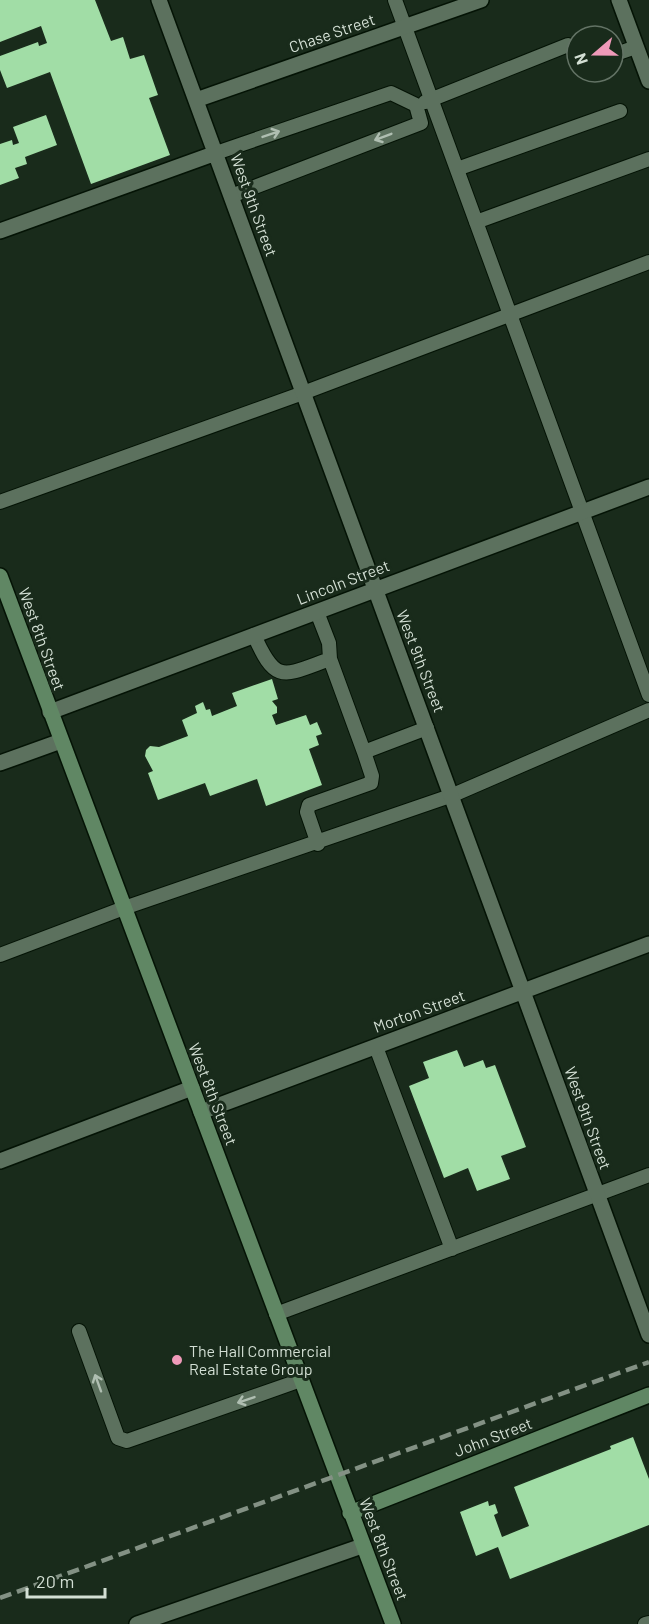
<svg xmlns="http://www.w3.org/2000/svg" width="649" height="1624" font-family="Barlow,sans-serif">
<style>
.building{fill:#a1dda6}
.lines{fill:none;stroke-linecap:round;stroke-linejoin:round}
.lane-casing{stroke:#041305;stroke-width:16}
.street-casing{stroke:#041305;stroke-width:18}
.secondary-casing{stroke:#041305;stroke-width:18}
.lane{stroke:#5c715e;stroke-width:14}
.street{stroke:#5c715e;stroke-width:15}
.secondary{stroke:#608764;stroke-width:15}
.rail{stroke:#839184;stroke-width:4.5;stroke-dasharray:12 6;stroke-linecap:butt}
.oneway{stroke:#afbeb1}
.poi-dot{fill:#ef9ab9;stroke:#192b1b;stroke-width:2}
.labels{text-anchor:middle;stroke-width:6;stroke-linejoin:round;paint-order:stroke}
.street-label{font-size:16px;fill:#d3dfd4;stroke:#192b1b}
.poi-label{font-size:16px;fill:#d3dfd4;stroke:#192b1b;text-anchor:start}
</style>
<rect width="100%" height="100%" fill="#192b1b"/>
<!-- building -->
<path class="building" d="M0 0H95L111 41 123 37 130 59 144 55 158 95 149 98 170 155 91 184 50 72 7 88 0 70V56L38 42 39 46 47 43 41 26 0 42Z
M46 115 57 145 25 157 27 164 15 168 19 178 0 185V144L12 140 13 145 19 143 13 127Z
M272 679 278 699 272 701 277 707V713L272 715 276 725 306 715 310 725 317 722 322 734 316 736 319 745 309 749 322 785 266 806 257 779 210 796 205 783 158 800 148 773 153 771 145 756 146 750 150 746 159 747 188 736 182 720 197 713 195 706 203 702 206 710 210 709 212 716 237 706 232 693Z
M457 1050 464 1067 483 1060 486 1068 495 1065 526 1147 501 1156 510 1179 477 1191 468 1168 444 1178 409 1086 429 1078 423 1062Z
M633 1437 649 1479V1525L510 1579 498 1547 476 1556 460 1512 488 1501 489 1506 495 1504 498 1513 494 1515 502 1537 529 1526 514 1487 611 1449 610 1446Z"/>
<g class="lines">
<!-- lane casing -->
<g class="lane-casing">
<path id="lane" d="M395 0 649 695
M613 55 636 47
M425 102 568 45 577 53
M216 153 391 93 416 105 421 123 231 196
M457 169 620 111
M476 222 649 159
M0 502 303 393 649 262
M317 612 329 643 330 659 364 752
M254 635C276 685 283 676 330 659
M318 844 307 812 309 805 371 783 372 776 364 752 427 728
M0 955 124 908 453 795 649 710
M376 1047 452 1249
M276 1314 649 1175
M79 1331 118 1438 127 1441 301 1380
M645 1624 649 1623"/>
</g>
<!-- street casing -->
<g class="street-casing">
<path id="street" d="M159 0 649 1335
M619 0 649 81
M196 100 481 0
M0 231 216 153
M50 712 649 487
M0 763 61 741
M201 1112 649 944
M0 1161 192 1088
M137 1624 362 1546"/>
</g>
<!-- secondary casing -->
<g class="secondary-casing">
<path id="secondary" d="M0 576 393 1624
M350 1513 649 1395"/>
</g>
<!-- lane -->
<use href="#lane" class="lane"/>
<!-- street -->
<use href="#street" class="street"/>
<!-- secondary -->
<use href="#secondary" class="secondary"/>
<!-- rail -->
<path class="rail" d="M0 1598 649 1362"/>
</g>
<!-- one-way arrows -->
<defs><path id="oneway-shaft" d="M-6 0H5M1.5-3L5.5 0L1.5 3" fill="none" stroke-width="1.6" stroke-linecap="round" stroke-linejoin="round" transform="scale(1.5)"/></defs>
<g class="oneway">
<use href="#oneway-shaft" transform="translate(271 134) rotate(-19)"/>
<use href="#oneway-shaft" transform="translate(383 137) rotate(159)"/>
<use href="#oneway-shaft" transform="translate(98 1383) rotate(-110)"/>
<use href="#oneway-shaft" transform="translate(246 1400) rotate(161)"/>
</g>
<!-- markers -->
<circle class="poi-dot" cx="177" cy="1360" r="6"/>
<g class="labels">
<!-- street labels -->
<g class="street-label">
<text transform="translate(332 33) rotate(-19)" y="6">Chase Street</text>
<text transform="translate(254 205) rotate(70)" y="6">West 9th Street</text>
<text transform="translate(343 582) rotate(-21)" y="6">Lincoln Street</text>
<text transform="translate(42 639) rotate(70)" y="6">West 8th Street</text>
<text transform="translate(421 661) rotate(69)" y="6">West 9th Street</text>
<text transform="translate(419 1011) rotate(-20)" y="6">Morton Street</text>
<text transform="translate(213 1094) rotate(69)" y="6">West 8th Street</text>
<text transform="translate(588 1118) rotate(70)" y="6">West 9th Street</text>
<text transform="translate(493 1437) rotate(-21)" y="6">John Street</text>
<text transform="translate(384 1549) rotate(69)" y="6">West 8th Street</text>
</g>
<!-- poi labels -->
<g class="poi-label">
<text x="189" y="1357">The Hall Commercial<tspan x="189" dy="18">Real Estate Group</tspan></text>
</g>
</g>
<!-- north arrow -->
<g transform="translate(595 54) rotate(250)"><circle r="28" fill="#192b1b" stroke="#637365" stroke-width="1.5"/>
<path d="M0-4.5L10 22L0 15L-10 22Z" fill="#ef9ab9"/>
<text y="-9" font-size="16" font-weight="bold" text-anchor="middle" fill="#d3dfd4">N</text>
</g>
<!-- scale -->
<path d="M27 1588v9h78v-9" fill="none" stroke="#d3dfd4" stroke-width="3"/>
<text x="36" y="1588" font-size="18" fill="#d3dfd4" stroke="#192b1b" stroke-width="4.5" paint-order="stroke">20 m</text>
</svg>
